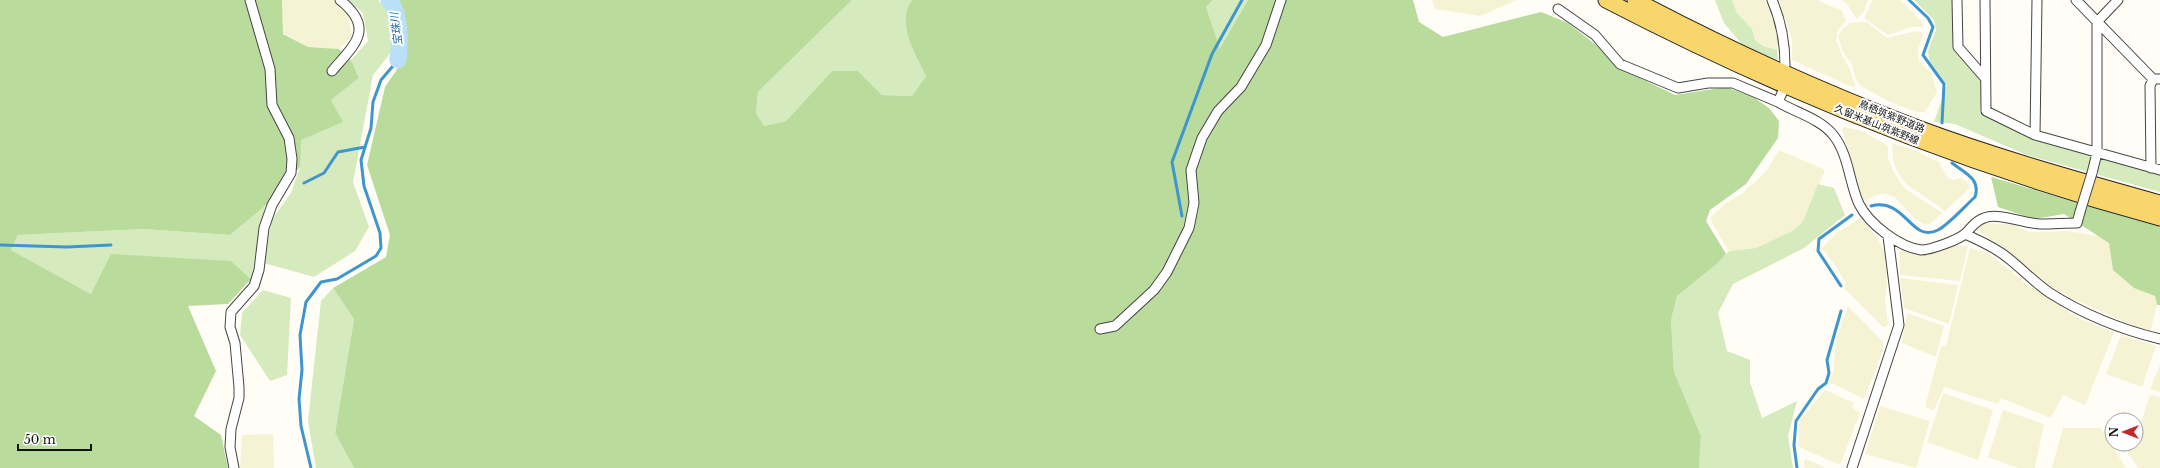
<svg xmlns="http://www.w3.org/2000/svg" width="2160" height="468" font-family="'Libre Baskerville','Noto Sans JP',serif">
<style>
.farmland{fill:#f6f3d4}
.green{fill:#d5ebbd}
.forest{fill:#b9dc9c}
.lines{fill:none;stroke-linecap:round;stroke-linejoin:round}
.stream{stroke:#3f96cf;stroke-width:3}
.river{stroke:#b9e0f7;stroke-width:17}
.street-casing{stroke:#444;stroke-width:11}
.primary-casing{stroke:#222;stroke-width:17}
.street{stroke:#fff;stroke-width:9}
.primary{stroke:#f9d66b;stroke-width:15}
.street-bridge-casing{stroke:#444;stroke-width:11;stroke-linecap:butt}
.street-bridge{stroke:#fff;stroke-width:9}
.labels{text-anchor:middle;stroke-width:4;stroke-linejoin:round;paint-order:stroke}
.street-label{font-size:10px;fill:#111;stroke:#fff}
.water-label{font-size:11px;font-style:italic;fill:#1768a6;stroke:#fff}
</style>
<rect width="100%" height="100%" fill="#fffdf5"/>
<!-- farmland -->
<path class="farmland" d="M282 0H333L348 15 352 36 339 49 308 47 283 33Z
M1432 0H1517L1480 16 1435 9Z
M1732 0H1765L1777 31 1779 44 1777 50 1763 46 1755 40 1752 29 1737 13Z
M1777 0H1817L1842 11 1846 21 1838 30 1836 40 1843 58 1850 69 1855 85 1854 88 1792 60V38Z
M1841 0H1868L1864 11 1857 19 1847 4Z
M1873 0H1900L1922 22 1923 27H1912L1888 35 1864 18Z
M1867 22 1887 38 1912 32 1918 31 1923 34 1918 50 1919 61 1931 73 1937 92 1925 112H1916L1888 101 1861 86 1856 80 1852 65 1842 50 1838 36 1843 28 1850 23Z
M1844 127 1862 131 1888 146V158L1893 171 1904 188 1942 213 1931 223 1926 225 1914 218 1894 197 1886 194 1876 195 1865 201 1862 199 1842 129Z
M1892 143 1911 149 1939 162 1947 177 1953 180 1961 178 1968 183 1970 188 1945 211 1905 183 1897 171 1893 159Z
M1779 150 1825 170 1803 221 1794 230 1756 248 1729 251 1712 223 1711 217 1726 203 1743 193 1767 170Z
M1861 218 1876 236 1885 252 1887 283 1885 301 1888 324 1886 327H1883L1845 289V282L1835 265 1822 248 1838 232Z
M1988 223 2014 225 2029 232 2068 231 2099 236 2110 243 2113 270 2134 288 2155 296 2157 305 2150 333 2071 298 2042 281 1995 242 1975 230 1980 224Z
M1953 246H1968L1960 281 1900 275 1899 252 1902 250 1916 254 1937 253Z
M1970 248 1988 253 2028 285 2080 319 2114 332 2085 405 2063 395 2051 418 2001 398 1998 404 1944 387 1934 410 1925 407 1941 346H1946Z
M1900 278 1958 285 1949 324 1904 308Z
M1848 306 1883 342 1884 348 1864 399 1829 382 1833 373 1836 340Z
M1907 313 1944 326 1936 357 1902 343Z
M2121 335 2156 346 2142 387 2106 374Z
M2160 365V392L2150 389Z
M1825 390 1854 403 1852 407 1860 413 1840 465 1799 447V424L1801 419Z
M1943 393 1993 410 1978 460 1927 442Z
M2150 395 2160 397V468H2138L2122 444H2136V426H2140Z
M1880 406 1930 421 1916 468 1865 454Z
M2003 410 2044 424 2035 468H2018L1988 457Z
M2063 428H2101L2126 468H2052Z
M273 434 274 468H240L242 435Z
M1806 459 1826 468H1804V460Z"/>
<!-- green -->
<path class="green" d="M348 0H378L387 9 392 51 373 75 353 182 369 227 355 251 314 277 264 263 272 219 291 193 300 167V140L342 122 331 100 359 78 351 60 368 41 363 13Z
M852 0H912C895 23 916 53 926 76L912 96 882 95 858 71H832L786 121 764 126 756 113 758 92Z
M1213 0H1248L1220 48 1206 7Z
M1715 0H1732L1737 13 1752 29 1755 40 1763 46 1777 50 1778 63 1745 48 1724 23Z
M1914 0H1956L1955 48 1982 79 1980 112 2034 137 2160 175V192L2027 155 1955 124 1934 122 1947 85 1929 60 1928 51 1936 30 1934 20Z
M1818 184 1834 188 1845 215 1804 248 1733 284 1718 313 1727 351 1750 360V382L1762 418 1797 401 1788 436 1793 468H1699L1701 436 1674 372 1671 320 1677 296 1718 263 1729 251 1756 248 1794 230 1803 221Z
M265 206 251 279 231 261 91 294 11 250 18 235 143 229 230 235Z
M333 288 354 319 335 433 354 468H316L308 421 321 301Z
M263 290 291 298 287 375 270 381 240 335 242 313Z"/>
<!-- forest -->
<path class="forest" d="M0 0H282L283 34 308 47 339 49 351 60 359 78 331 100 343 122 301 140 300 167 265 206 230 235 143 229 18 235 11 250 91 294 111 254 231 261 251 279 228 304 188 306 216 371 194 416 221 435 228 468H0Z
M398 0H852L758 92 756 113 764 126 786 121 832 71H858L882 95 912 96 926 76C916 54 895 23 912 0H1213L1206 7 1220 48 1248 0H1413L1419 22 1443 37 1541 12 1568 23 1596 45 1621 69 1675 95 1726 87 1753 97 1769 108 1779 121 1778 138 1746 184 1710 210 1706 221 1726 254 1718 263 1677 296 1671 320 1674 372 1701 436 1699 468H354L335 433 354 319 333 288 386 257 390 235 367 165 385 87 406 56Z
M1991 177 2160 227V305H2157L2155 296 2134 288 2113 270 2109 243 2064 214 2034 219 1998 207Z"/>
<g class="lines">
<!-- stream -->
<path class="stream" d="M1909 0 1928 18 1933 27 1923 55 1944 84 1942 123
M304 183 324 173 338 152 365 147
M1871 206C1906 197 1911 244 1938 230 1948 225 1966 205 1975 197 1981 179 1965 173 1952 163
M1182 216 1172 162 1212 54 1242 0
M0 245 67 247 111 245
M1841 286 1818 251 1819 239 1852 215
M311 468 301 426 299 399 302 370 300 335 306 302 321 282 337 279 376 256 381 248 380 233 364 186 361 160 371 128 373 102 381 80 398 60
M1797 468 1794 445 1796 421 1818 389 1826 383 1829 373 1827 360 1841 311"/>
<!-- river -->
<path class="river" d="M389 0C400 10 400 45 398 60"/>
<!-- street casing -->
<g class="street-casing">
<path id="street" d="M1772 0C1781 21 1785 42 1785 65
M1957 0 1958 47 1985 78
M1985 0 1986 111 2035 135 2160 170
M2076 0 2153 79H2160
M1558 9 1595 35 1620 64 1678 88 1708 83H1733L1778 102
M332 71C354 45 376 29 340 0
M1782 93 1778 102C1797 113 1821 119 1834 136 1849 156 1849 182 1859 204 1869 224 1899 247 1921 250 1930 250 1959 240 1966 233 1972 227 1975 221 1984 218 1999 212 2025 224 2041 224 2053 224 2065 223 2077 223L2080 212
M2035 135 2037 0
M2151 168 2150 86 2153 79
M2092 173 2097 153V22L2118 0
M1965 234C1980 241 1995 247 2008 258 2022 269 2035 283 2050 293 2083 314 2123 330 2160 339
M1100 329 1115 326 1154 290 1167 272 1189 228 1194 203 1191 170 1202 138 1218 111 1241 87 1266 45 1281 0
M234 468 230 447 231 429 239 398V387L235 343 230 327 231 312 254 286 259 270 264 228 272 205 291 173 292 159 289 138 272 105 270 69 250 0
M1852 468 1899 325 1888 236"/>
</g>
<!-- primary casing -->
<g class="primary-casing">
<path id="primary" d="M1606 0C1783 92 1968 166 2160 218
M1635 0C1724 47 1820 91 1915 127 1995 157 2078 180 2160 203"/>
</g>
<!-- street -->
<use href="#street" class="street"/>
<!-- primary -->
<use href="#primary" class="primary"/>
<!-- street-bridge casing -->
<g class="street-bridge-casing">
<path id="street-bridge" d="M2080 212 2092 173"/>
</g>
<!-- street-bridge -->
<use href="#street-bridge" class="street-bridge"/>
</g>
<g class="labels">
<!-- street labels -->
<g class="street-label">
<text transform="translate(1892 116) rotate(22)" y="4">鳥栖筑紫野道路</text>
<text transform="translate(1877 124) rotate(22)" y="4">久留米基山筑紫野線</text>
</g>
<!-- water labels -->
<g class="water-label">
<text transform="translate(396 29) rotate(-97)" y="4">宝珠川</text>
</g>
</g>
<!-- north arrow -->
<g transform="translate(2124 432) rotate(270)"><circle r="19" fill="#ffffff" stroke="#a0a0a0"/>
<path d="M0-3L7 15L0 10L-7 15Z" fill="#c4262e"/>
<text y="-6" font-size="11" font-weight="bold" text-anchor="middle" fill="#111111">N</text>
</g>
<!-- scale -->
<path d="M18 444v6h73v-6" fill="none" stroke="#111111" stroke-width="2"/>
<text x="24" y="444" font-size="12" fill="#111111" stroke="#ffffff" stroke-width="3" paint-order="stroke">50 m</text>
</svg>
